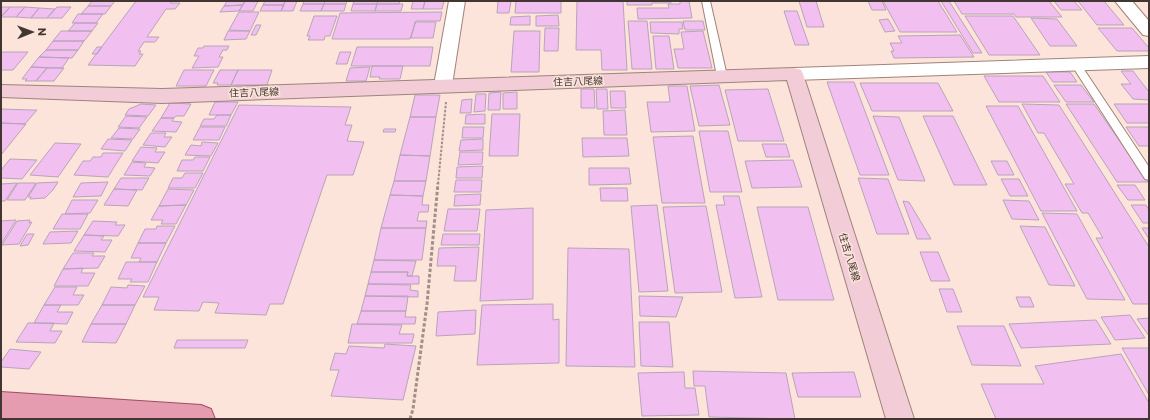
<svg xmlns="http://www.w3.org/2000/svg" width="1150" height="420" font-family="Commissioner,'Noto Sans JP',sans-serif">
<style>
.building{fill:#f1c0f1;stroke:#b8a4b8}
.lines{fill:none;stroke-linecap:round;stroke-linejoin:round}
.lane-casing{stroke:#9e8479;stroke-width:2}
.street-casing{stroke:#9e8479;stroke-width:2}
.secondary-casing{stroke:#9e8479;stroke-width:2}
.primary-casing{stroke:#a14d61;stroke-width:2}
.path-far1{stroke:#a18f88;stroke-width:2;stroke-dasharray:2.5 1.5;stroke-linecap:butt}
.path{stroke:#a18f88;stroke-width:3;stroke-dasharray:3.5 2;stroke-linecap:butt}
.lane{fill:#fff;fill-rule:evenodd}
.street{fill:#fff;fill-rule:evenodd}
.secondary{fill:#f2cdd7;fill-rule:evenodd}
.primary{fill:#e59bb0;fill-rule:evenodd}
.labels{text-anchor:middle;stroke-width:3;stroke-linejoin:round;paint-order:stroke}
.street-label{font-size:10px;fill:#413631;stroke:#fce4db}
</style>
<rect width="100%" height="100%" fill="#fce4db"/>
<!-- building -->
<path class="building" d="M90 1H115L111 6H88L92 1Z
M136 1H172L170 3H180L175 9H166L147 37H159L155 42H144L138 51H141L139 54H143L135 66 88 65Z
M227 1H245L243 5 224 6Z
M245 1H258L253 11H239Z
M265 1H285L284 5H263Z
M285 1H297L293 11H281Z
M304 1H325L324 4H303Z
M325 1H347L346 4H324Z
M354 1H378L377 4H353Z
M378 1H400L399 4H377Z
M413 1H425L423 9H411Z
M425 1H444L442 9H423Z
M498 1H511L509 13H497Z
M516 1H561V13H515Z
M577 1H623L627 70H602L601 50H576Z
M627 1H671V3H652V5H627Z
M680 1H689L692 18 638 19 637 8H669L668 4H680Z
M799 1H816L824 27H807Z
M868 1H882L886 10H872Z
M883 1H938L957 32H900Z
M941 1H949L982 53H973Z
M954 1H1049L1062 17H1016L1014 14H962Z
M1054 1H1074L1082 10H1061Z
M1078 1H1104L1124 25H1097Z
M303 4H324L321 11H300Z
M324 4H346L344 11H321Z
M353 4H377L375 11H351Z
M377 4H403L401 11H375Z
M243 5 239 11 220 12 224 6Z
M263 5H284L281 11H260Z
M88 6H111L105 14H81Z
M1 7H10L1 17Z
M10 7H25L16 17H1Z
M25 7 39 8 31 18 16 17Z
M57 7H71L62 18H47Z
M39 8 55 9 47 18H31Z
M784 11H797L809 45H795Z
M239 12H259L250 31 229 30Z
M442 12 440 21H416L410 39H332L340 13Z
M78 14H103L96 23H72Z
M558 15 559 26H536V16Z
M314 16H337L330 36H325L324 40H308L310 36H307Z
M530 16V25H510L511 17Z
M965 16H1013L1040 55H989Z
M1031 18 1057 19 1077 46H1050Z
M888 19 895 31 885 32 879 20Z
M628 21H647L652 69H632Z
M683 21H703L705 30H685Z
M415 22H436L433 38H411Z
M650 22H682L683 29H679V34L651 33Z
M75 23H98L92 31H68Z
M256 25H261L256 35H251Z
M545 28H559L558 51H544Z
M1098 28H1132L1149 48V51H1117Z
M61 31H92L84 41H53Z
M228 31H250L246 39 224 40Z
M514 31H540L539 72H511Z
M703 31 712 68H678L674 49H684L681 32Z
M960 35 974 57 894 58 891 51H894L890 43H902L898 36Z
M653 36H669L674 69H656Z
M53 41H84L78 50H46Z
M204 46H229L227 50H223L219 57H223L218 67 192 68 199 56H194L198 48H203Z
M97 47H102L97 54H92Z
M357 47H433L430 66H351Z
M46 50H78L72 58 39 57Z
M3 52H28L13 70H1V53Z
M340 52H351L347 64H336Z
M39 57 69 58 62 68 31 67Z
M372 66H403L400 79H379L380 77H370Z
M31 67 47 68 36 81H25L27 79H22Z
M370 67 366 81H346L350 68Z
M47 68H64L54 81H36Z
M184 70H214L206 86H176Z
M220 70H238L231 85H217L218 83H213Z
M238 70H272L267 85H231Z
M1121 71H1133L1149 92V100L1133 99 1121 84H1131Z
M1046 72H1070L1077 82H1053Z
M984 76H1043L1060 102H999Z
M827 82H854L889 175H860Z
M860 83H938L953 111H872Z
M719 85 730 125 699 126 690 86Z
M1054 85H1081L1094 102H1066Z
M668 86H687L695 131 651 132 647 102H670Z
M581 89H594L595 108H581Z
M596 89H607L608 109H597Z
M768 89 784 141H738L725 90Z
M610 91H625L626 108H611Z
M501 92 500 110H488L489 93Z
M517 92V109H503V93Z
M476 94H486L485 111 474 112Z
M415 95H440L436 117H410Z
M472 99 471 113H460L462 100Z
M215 102H238L231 115H209Z
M170 103 191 104 184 116H176L174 118H161Z
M141 104 156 105 148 116 125 115 129 109Z
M1022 104 1059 105 1149 247V304H1133L1096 238H1103L1088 213H1082L1065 184H1074L1044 133H1038Z
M1066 104H1094L1148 182H1117Z
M1114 104H1149V123H1127Z
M239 105 351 107 345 125H352L347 141 364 142 353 175H327L283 304H270L266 315 215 313 219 303 203 302 199 311 154 310 159 297H143Z
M986 106H1018L1077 211H1041Z
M1 109 31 110H37L25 124 1 123Z
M625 110 627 135H604L603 111Z
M485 114V124H465L466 115Z
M492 114H520L518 156H489Z
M217 115H231L226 126H200L204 119H214Z
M126 116 147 117 139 128 118 127Z
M873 116 899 117 925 181 898 180Z
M923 116H953L987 185H954Z
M410 117H436L430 156 400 155Z
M161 118H174L172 121 182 122 176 132 152 131Z
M1 123 26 124 1 155Z
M200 127H225L219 140H193Z
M463 127H484L483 138H462Z
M1126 127H1149V146H1139Z
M119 128 140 129 133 139 111 138Z
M384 129H396L395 132H383Z
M699 131H728L742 192H710Z
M151 133H166L164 137H172L165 147 143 145Z
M693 136 705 203H662L653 137Z
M582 138H627L629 156 583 157Z
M108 139 132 140 125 151 101 149Z
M483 139V150L459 151 461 140Z
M202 142 218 143 211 156 185 155 191 145 201 146Z
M55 143 81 144 58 177 30 175Z
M762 144H786L790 157H766Z
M141 147 157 148 155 152H165L158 163 132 161Z
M460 152H483L482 164 458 165Z
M103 153H123L108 177 74 175 83 161H90L93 157H101Z
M400 155 430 156 426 181H394Z
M195 157H210L203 171H177L182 160H193Z
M10 159 37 160 22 179 1 178V170Z
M793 160 802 187 752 188 745 161Z
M991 161H1007L1014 175H998Z
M132 162 146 163 144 167 155 168 150 176 124 175Z
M483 166 482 178H456L457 167Z
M589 168H629L631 184 589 185Z
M185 173H203L195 188H168L173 178H182Z
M121 178H149L142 190 114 189Z
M858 178 888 179 909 234H877Z
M1001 179H1019L1028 196H1010Z
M456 180H482L481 192H454Z
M394 181H426L423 196 390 195Z
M58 182 53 190 45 198 30 199 31 197H28L37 183Z
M108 182 101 196 73 197 81 183Z
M17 183 5 201H1V184Z
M18 183H36L25 200H7Z
M1117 185H1135L1145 200H1128Z
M600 188H627L628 201H601Z
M114 189 137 190 128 206 104 205Z
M168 189 194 190 186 205 159 206Z
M481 194 480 205 454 206 455 195Z
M390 195 423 196 422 205H429L428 212H419L417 221H427L426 228H381Z
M723 196H739L762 297 735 298 716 205H725Z
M72 200H98L90 213 65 214Z
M1003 200 1029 201 1039 220 1012 219Z
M903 201 909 202 931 239H917Z
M186 205 176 224H161L163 220H151L159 206Z
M657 205 668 291 639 292 631 206Z
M1131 205H1146L1149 210V223H1143Z
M706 206 722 292 675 293 663 207Z
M757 207H808L834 300H778Z
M533 208V299L480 301 486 210Z
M448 209H480L477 231H444Z
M1042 213 1077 214 1125 300 1087 299Z
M62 214H88L80 229H53Z
M16 220 1 244V221Z
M30 220 29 223 32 222 19 244 2 245 17 221Z
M93 221 117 222 115 225H125L118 236 84 235Z
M157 226H175L166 243H138L145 229H156Z
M1020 226 1045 227 1075 286 1049 285Z
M381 228H426L422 260H374Z
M1142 228H1149V239Z
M78 231 71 243 43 244 50 232Z
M27 234H34L28 245 20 246Z
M443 234H480L479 245H441Z
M84 235 104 236 101 240H112L105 252 74 251Z
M138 243H166L157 262H139L141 258H131Z
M479 247 476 281H454L456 266H437L439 248Z
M568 248 629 249 635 367 566 366Z
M920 252H938L950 281H931Z
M73 253H94L92 256H105L98 268 63 269Z
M374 260 416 261 412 276H407L408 272H371Z
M126 262H157L148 282H130L132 279H118Z
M83 268 81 273H95L88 286H54L63 269Z
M371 272H408L407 276H419V284H368Z
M368 284 411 285 410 290 418 291V297L365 296Z
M128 285 145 286 135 305H102L111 287 127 288Z
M55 287H77L73 295H84L78 305H44Z
M939 289H953L962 312H947Z
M365 296H408L406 311H361Z
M639 296 683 297 676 317 640 316Z
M1016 297H1030L1034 307H1020Z
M553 304V320L559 319V363L477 365 482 305Z
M44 305H61L57 312H73L67 324 34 323Z
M102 305H135L126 324H91Z
M476 310 475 334 436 336 438 312Z
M361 311H406L405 317H416L415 324H357Z
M1130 315 1145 338 1115 340 1101 317Z
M1149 318V336L1137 319Z
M1096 320 1111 344 1021 348 1009 324Z
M639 322H669L673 367 641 366Z
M28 323H54L50 331H62L55 343 16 342Z
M91 324H126L116 343 82 342Z
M352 324 402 325 399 334H414L412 343H348Z
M957 326H1004L1021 366 972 365Z
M177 340H248L245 348H174Z
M385 344 416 346 403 400 331 396 339 370H330L335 353 346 354 349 346 384 348Z
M1122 348H1149V395Z
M10 349 41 352 29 369 1 367V362Z
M1121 354 1149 403V419H996L981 384H1044L1035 366Z
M693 371 786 373 795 419 709 417 705 386H694Z
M684 372 685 388H695L699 415 642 416 638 373Z
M854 372 861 397H798L792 373Z"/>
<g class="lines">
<!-- lane casing -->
<g class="lane-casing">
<path id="lane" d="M702 1H710L727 76 725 78 722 79 717 76Z
M1076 61 1079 62 1149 167V180L1145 179 1071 64Z"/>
</g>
<!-- street casing -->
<g class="street-casing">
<path id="street" d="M449 1H465L452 85 449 89 443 91 437 89 434 85Z
M1115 1H1132L1149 21V36L1143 35Z
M1149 56V68L794 80 788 78 785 74 788 70 794 68Z"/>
</g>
<!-- secondary casing -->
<g class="secondary-casing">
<path id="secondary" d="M794 68 801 70 803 74 914 419H886L787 80 162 103 1 97V85L162 89Z"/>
</g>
<!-- primary casing -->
<g class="primary-casing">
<path id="primary" d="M1 392 201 405 211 409 215 419 1 418Z"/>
</g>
<!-- path-far1 -->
<path class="path-far1" d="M438 184 446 102"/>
<!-- path -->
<path class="path" d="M410 419 413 409 427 304 438 183"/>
<!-- lane -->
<use href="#lane" class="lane"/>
<!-- street -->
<use href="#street" class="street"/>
<!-- secondary -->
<use href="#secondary" class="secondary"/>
<!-- primary -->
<use href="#primary" class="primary"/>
</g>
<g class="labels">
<!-- street labels -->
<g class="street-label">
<text transform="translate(578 81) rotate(-2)" y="4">住吉八尾線</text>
<text transform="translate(254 92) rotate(-2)" y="4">住吉八尾線</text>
<text transform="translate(850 257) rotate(73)" y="4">住吉八尾線</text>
</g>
</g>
<!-- border -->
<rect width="1150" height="420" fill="none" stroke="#413631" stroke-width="4"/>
<!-- north arrow -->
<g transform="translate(32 32) rotate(89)" stroke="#fce4db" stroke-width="3" paint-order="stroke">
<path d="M0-3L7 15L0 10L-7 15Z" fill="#413631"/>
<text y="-6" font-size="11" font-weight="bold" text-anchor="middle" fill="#413631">N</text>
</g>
</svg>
